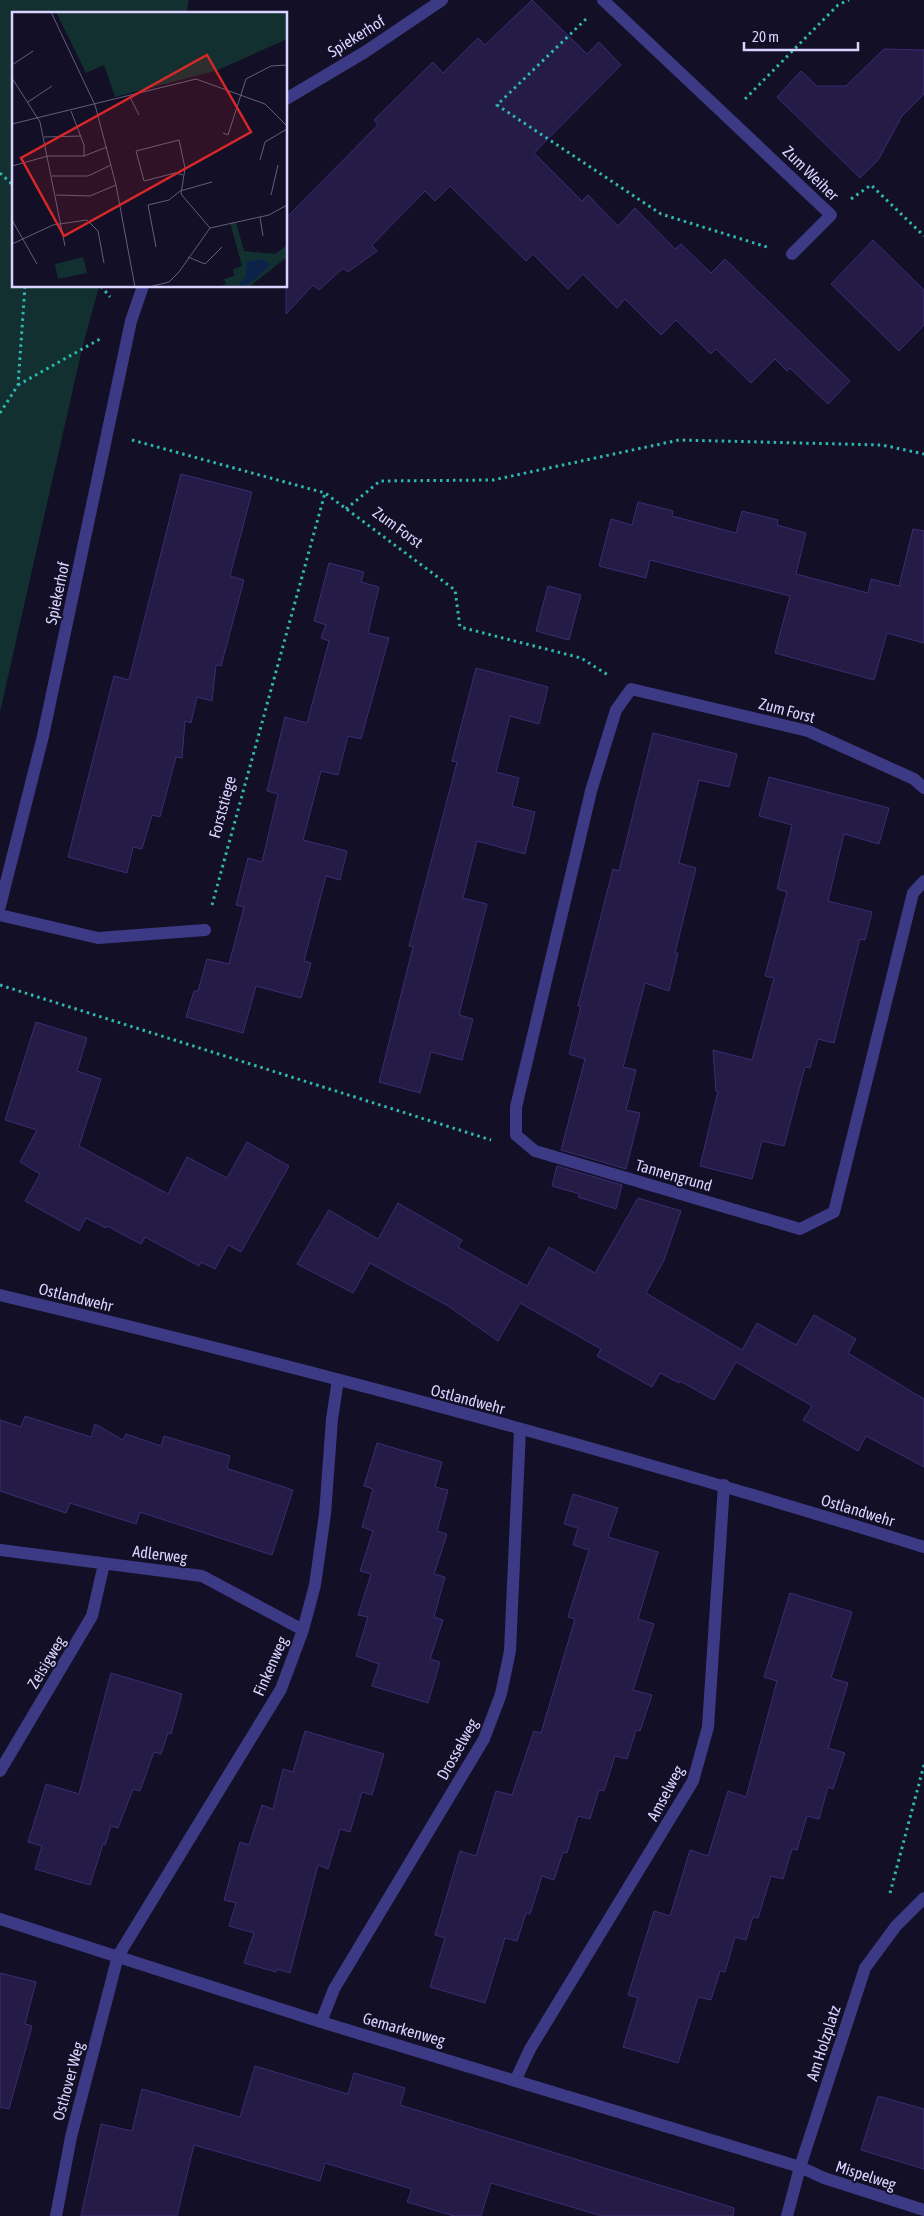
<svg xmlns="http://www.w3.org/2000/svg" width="924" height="2216" font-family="'Asap Condensed',sans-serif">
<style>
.green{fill:#12302f}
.building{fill:#241b47;stroke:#3b2d73}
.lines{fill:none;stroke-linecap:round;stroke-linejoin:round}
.path{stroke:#2fb8b0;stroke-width:3;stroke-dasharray:2.5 4;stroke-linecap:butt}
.minor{stroke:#3d3a85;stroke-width:12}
.tertiary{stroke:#3d3a85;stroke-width:12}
.labels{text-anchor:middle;stroke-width:4;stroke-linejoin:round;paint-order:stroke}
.street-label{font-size:16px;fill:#d9d4ff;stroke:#130f26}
.inset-road{fill:none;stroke:#625e7d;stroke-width:1}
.view{fill:#d62828;fill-opacity:0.15;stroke:#d62828;stroke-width:2.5}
.inset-edge{fill:none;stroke:#d9d4ff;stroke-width:2.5}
</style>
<rect width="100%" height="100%" fill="#130f26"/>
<!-- green -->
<path class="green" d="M0 0H189L186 14H14V286H99L82 349 0 712Z"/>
<!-- building -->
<path class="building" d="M532 0 587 54 599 42 621 65 534 153 582 201 588 195 618 226 635 208 675 249 681 244 711 273 725 259 850 381 828 404 790 368 787 371 775 359 751 383 716 349 711 354 676 320 661 335 625 299 617 308 583 274 568 289 533 254 526 261 450 186 435 201 425 191 372 245 377 251 348 272 343 268 319 290 313 285 286 314V218L378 125 374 120 433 62 443 73 478 38 485 45Z
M884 49 924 50V94L902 116 878 160 860 178 777 97 801 71 817 86H846Z
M873 240 924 290V325L899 351 831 284Z
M181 474 252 492 230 576 244 580 221 666 216 665 212 701 197 697 191 723 185 721 182 758 176 757 160 817 152 815 142 849 133 847 127 873 68 857 114 676 129 680Z
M638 502 673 511 672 516 736 533 742 511 778 520 777 525 806 533 796 574 868 593 871 579 899 586 913 529 924 531V643L887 633 874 680 775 653 790 596 650 560 646 578 599 566 611 519 632 525Z
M329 563 364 572 361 582 379 587 368 633 389 638 361 739 348 736 338 775 321 771 303 840 347 851 340 880 326 876 304 961 311 963 301 998 256 986 243 1033 186 1017 194 991H198L207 959 229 964 244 907 236 905 248 858 262 862 278 794 267 791 285 717 307 723 329 641 321 638 326 625 314 621Z
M548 586 581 595 569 640 536 631Z
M476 668 548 687 539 724 510 716 496 772 519 778 512 806 535 812 525 854 477 841 463 898 487 904 459 1015 473 1019 462 1060 431 1052 420 1093 379 1082 413 947 409 946 457 762 452 761Z
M653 733 737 754 729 787 699 780 679 863 696 868 675 953H678L669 991 645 983 623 1067 636 1070 626 1110 640 1113 626 1169 561 1150 585 1059 569 1054 581 1006H578L613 869 619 871Z
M769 777 889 808 879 844 844 834 828 901 872 912 865 940 860 939 834 1043 818 1039 810 1068 805 1067 784 1146 762 1141 752 1179 700 1166 718 1091H716L713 1050 752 1060 774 978 765 976 787 892 777 889 792 825 759 816Z
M36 1022 87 1038 77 1071 101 1079 79 1146 168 1194 187 1157 227 1178 247 1142 289 1166 241 1252 228 1245 215 1269 201 1262 199 1266 145 1237 141 1244 107 1226 106 1228 86 1218 79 1231 25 1201 40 1174 20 1162 37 1130 5 1120Z
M557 1166 622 1185 616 1209 578 1197 580 1194 552 1186Z
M638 1198 681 1211 664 1260 646 1293 742 1350 757 1323 796 1345 814 1315 856 1339 848 1353 924 1399V1467L866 1436 858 1451 803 1420 812 1406 736 1362 714 1400 680 1381 679 1383 660 1373 652 1387 597 1356 601 1349 520 1303 498 1341 448 1306 370 1263 353 1293 297 1264 329 1210 378 1239 398 1203 462 1240 458 1247 527 1286 549 1247 595 1273Z
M25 1416 91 1437 95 1424 123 1440 126 1434 161 1446 164 1436 230 1456 227 1468 229 1469 293 1490 272 1555 140 1512 136 1524 70 1503 66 1513 0 1491V1420L21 1427Z
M377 1443 442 1462 435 1487 448 1490 437 1531 447 1534 434 1574 445 1577 434 1617 443 1620 430 1659 440 1662 428 1703 372 1686 379 1664 356 1656 368 1617 358 1615 371 1574 360 1571 373 1531 362 1527 373 1489 364 1486Z
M573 1494 618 1508 608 1537 658 1552 638 1619 654 1624 633 1690 652 1695 640 1731 636 1730 627 1759 615 1756 604 1791 599 1790 590 1819 578 1816 567 1853 563 1852 554 1880 542 1876 530 1914 526 1913 517 1941 505 1938 485 2003 430 1987 445 1938 435 1935 460 1851 476 1856 496 1791 512 1795 534 1731 541 1733 575 1619 568 1617 589 1550 573 1545 578 1528 564 1524Z
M790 1593 852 1612 831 1678 848 1683 828 1748 845 1753 833 1789 828 1787 819 1819 807 1816 797 1850 792 1849 783 1879 771 1876 758 1918 753 1917 746 1940 735 1937 725 1972 720 1971 711 2000 698 1997 678 2063 623 2047 638 1998 628 1995 654 1911 670 1916 690 1850 708 1856 728 1791 746 1797 777 1681 764 1677Z
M111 1673 182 1694 171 1734 168 1733 161 1754 154 1752 140 1791 133 1789 118 1828 111 1826 105 1845 103 1844 90 1885 35 1869 42 1846 28 1842 46 1784 79 1794Z
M305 1731 384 1754 372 1795 362 1792 350 1832 340 1829 328 1869 318 1865 290 1973 277 1969 276 1972 244 1963 254 1933 229 1926 236 1903 224 1900 240 1842 249 1845 262 1805 273 1809 283 1769 293 1772Z
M0 1973 36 1982 25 2024 32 2026 9 2109 0 2107Z
M255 2066 348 2094 354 2073 405 2088 400 2105 734 2208 733 2216H602L491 2183 481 2216H454L407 2202 412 2189 325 2163 320 2181 194 2145 177 2216H81L101 2124 132 2131 142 2089 240 2117Z
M878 2096 924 2109V2169L861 2150Z"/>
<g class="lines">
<!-- path -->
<path class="path" d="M586 19 497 105 661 214 767 247
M745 99 838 5 849 0
M0 173 14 186
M851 199 871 185 924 236
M101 286 110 297
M18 385 100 339
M0 413 18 385 25 286
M132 440 325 493 455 590 460 627 581 658 608 675
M346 509 380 481 493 480 679 440 882 445 924 454
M212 905 325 493
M0 985 491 1140
M890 1893 924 1765"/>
<!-- minor -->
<path class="minor" d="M603 0 831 215 792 254
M286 99 365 52 442 0
M924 788 914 779 808 731 631 689 616 710 591 791 516 1107V1135L535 1151 800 1229 834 1212 913 893 924 881
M0 906 43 736 131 321 143 286
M0 915 98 938 205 930
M0 1550 202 1576 303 1630
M0 1771 92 1616 104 1564
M0 1919 321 2022 800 2167 824 2178 924 2210
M321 2022 334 1989 484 1739 501 1694 510 1651 520 1430
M516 2079 530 2049 693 1781 708 1727 724 1485
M56 2216 71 2137 118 1956 281 1689 303 1630 315 1585 325 1514 332 1419 338 1380
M787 2216 800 2167 865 1968 896 1926 924 1898"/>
<!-- tertiary -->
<path class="tertiary" d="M0 1295C311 1369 619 1452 924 1547"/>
</g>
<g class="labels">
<!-- street labels -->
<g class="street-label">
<text transform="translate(356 36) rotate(-32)" y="6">Spiekerhof</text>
<text transform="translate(811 173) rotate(44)" y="6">Zum Weiher</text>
<text transform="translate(398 527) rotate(36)" y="6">Zum Forst</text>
<text transform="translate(57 593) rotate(-78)" y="6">Spiekerhof</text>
<text transform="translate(787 710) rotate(15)" y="6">Zum Forst</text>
<text transform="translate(222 807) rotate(-75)" y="6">Forststiege</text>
<text transform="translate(674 1175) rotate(16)" y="6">Tannengrund</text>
<text transform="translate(76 1297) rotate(14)" y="6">Ostlandwehr</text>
<text transform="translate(468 1399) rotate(15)" y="6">Ostlandwehr</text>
<text transform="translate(858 1510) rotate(17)" y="6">Ostlandwehr</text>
<text transform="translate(160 1554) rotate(7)" y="6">Adlerweg</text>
<text transform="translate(46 1662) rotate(-59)" y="6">Zeisigweg</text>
<text transform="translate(270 1666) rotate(-66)" y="6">Finkenweg</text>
<text transform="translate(457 1749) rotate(-61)" y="6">Drosselweg</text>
<text transform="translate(665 1793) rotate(-62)" y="6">Amselweg</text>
<text transform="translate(404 2029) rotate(16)" y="6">Gemarkenweg</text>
<text transform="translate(823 2043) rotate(-72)" y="6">Am Holzplatz</text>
<text transform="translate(68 2081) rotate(-75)" y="6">Osthover Weg</text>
<text transform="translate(866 2175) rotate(18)" y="6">Mispelweg</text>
</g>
</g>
<!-- overview -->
<g transform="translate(12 12)">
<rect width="275" height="275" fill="#130f26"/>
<path d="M44 0H275V27L206 58 103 85 92 53 74 61ZM224 210 232 239 263 242 275 233V245L237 275H205L214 272 212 267 222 264 221 257 230 254 218 211ZM71 245 75 261 46 267 43 252Z" fill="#12302f"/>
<path d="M249 247 259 252 237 272 225 275 234 264V250Z" fill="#0c2248"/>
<path class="inset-road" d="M39 0 83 93 104 173 123 275M0 53 21 39M0 66 28 110 53 234M118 85 127 103M16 90 40 74M59 99 72 133V144M0 112 184 67 253 92 275 114M211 121 216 123 234 67 259 54 275 53M32 125 69 124M248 148 253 130 275 117M0 154 36 144H72L95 135M171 163 163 161 132 169 124 139 167 128 173 156 169 182 198 216M40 164H76L99 153M44 183 78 184 104 173M259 183 266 153M248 205 251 224M0 208 25 252M0 232 41 213 75 208 86 219 92 251M144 235 136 193 157 188 168 179 200 170M176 245 193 252 210 235M137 275 157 270 167 260 198 216 257 203 275 193"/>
<path class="view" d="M195 43 239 120 52 224 9 146Z"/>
<rect width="275" height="275" class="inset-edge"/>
</g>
<!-- scale -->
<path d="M744 42v8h114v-8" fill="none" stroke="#d9d4ff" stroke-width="2.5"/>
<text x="752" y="42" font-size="15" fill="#d9d4ff" stroke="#130f26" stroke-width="4" paint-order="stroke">20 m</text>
</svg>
